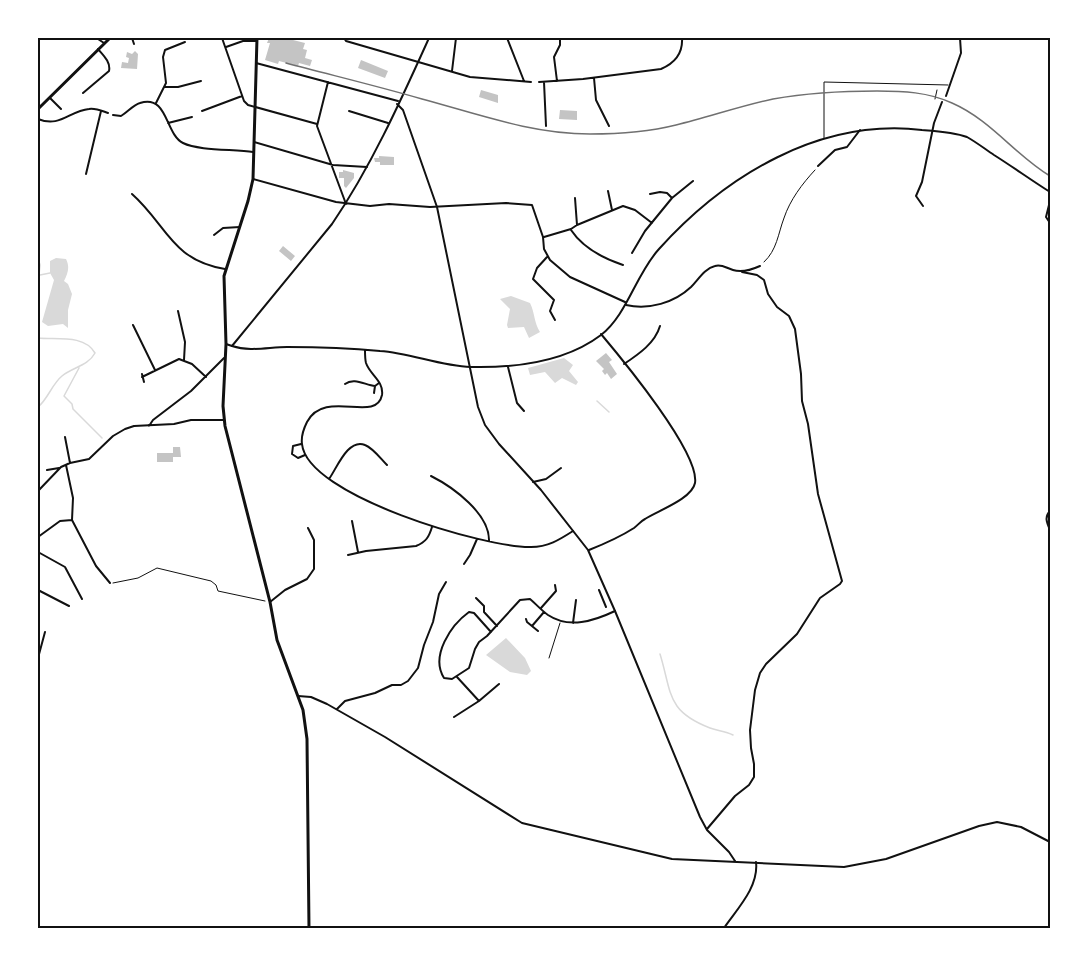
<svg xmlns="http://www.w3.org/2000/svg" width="1088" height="966" font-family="'Archivo Narrow',sans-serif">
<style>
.water{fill:#d9d9d9}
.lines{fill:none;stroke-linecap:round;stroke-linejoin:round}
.stream{stroke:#d9d9d9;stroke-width:1.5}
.building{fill:#c4c4c4}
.path{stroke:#111;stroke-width:1}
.service{stroke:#111;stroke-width:1}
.minor{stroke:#111;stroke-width:2}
.tertiary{stroke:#111;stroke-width:2}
.secondary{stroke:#111;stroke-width:3}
.primary{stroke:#111;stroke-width:3}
.rail{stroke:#707070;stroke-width:1.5}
.neatline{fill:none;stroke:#111;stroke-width:2}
</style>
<rect width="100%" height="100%" fill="#fff"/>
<!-- water -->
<path class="water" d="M56 258 66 259C70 267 68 273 64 281L68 284 72 294 68 310V328L63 324 48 326 42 322 54 280 50 273V261Z
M511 296 530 303C535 313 534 323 540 332L529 338 524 327 508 328 507 325 510 309 500 299Z
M564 358 573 365 569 371 578 382 576 385 562 378 555 383 545 372 530 375 528 368Z
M506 638 525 658 531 671 527 675 510 672 486 655Z"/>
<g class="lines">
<!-- stream -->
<path class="stream" d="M38 258 40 265 38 285
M40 275 50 273
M38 338C56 340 84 334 95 353 88 366 73 367 62 376 52 384 48 399 38 407
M79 368 64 396 72 404 73 409 102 438
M597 401 609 412
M660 654C672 693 666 711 710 728 718 731 725 731 733 735"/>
</g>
<!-- building -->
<path class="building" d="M269 38H285L305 43 303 49 307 50 305 58 312 60 310 66 299 63 298 66 279 61 278 64 265 60 270 43H267Z
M135 51 138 54 137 69 121 68 122 62 128 63 129 58 126 57 127 52 132 54Z
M361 60 388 71 385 78 358 68Z
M481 90 498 95V103L479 97Z
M560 110 577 111V120L559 119Z
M379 156 394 157V165H380V162H375L374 158H379Z
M343 170 354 173V178L346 188 344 186V178H339V172H343Z
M283 246 295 256 291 261 279 251Z
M606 353 612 360 609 362 617 374 611 379 607 373 605 375 602 371 604 369 596 361Z
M173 447H180L181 457H173V462H157V453H173Z"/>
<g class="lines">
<!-- path -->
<path class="path" d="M935 99 937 90
M764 262C777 250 778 234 784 218 790 200 802 184 815 170
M113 583 138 578 157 568 211 581 216 585 218 591 265 601"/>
<!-- service -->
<path class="service" d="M824 138V82L948 85
M549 658 560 623"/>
<!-- minor -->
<path class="minor" d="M132 38 134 44
M222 38 244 101 248 105 317 124
M344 38 346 41 470 77 531 82
M470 38H475
M507 38 524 81
M226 47 243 41H256
M256 63 398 101
M452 71 456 38
M594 78 596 100 609 126
M557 81 554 57 560 45V38
M328 82 317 126 346 204
M539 82 583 79 661 69C675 63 683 53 682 38
M544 82 546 126
M164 87H178L201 81
M83 93 109 71C111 62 103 55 98 49
M946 96 961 53 960 38
M50 98 61 109
M156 103 166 83 163 57 165 50 185 42
M202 111 242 96
M349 111 388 123
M113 115 121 116C128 112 133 105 140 103 168 94 165 134 183 143 199 151 235 149 253 152
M38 119C60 128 69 111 89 109 96 108 102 111 108 113
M168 123 192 117
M254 142 333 165 367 167
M818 166 835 150 847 147 860 130
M86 174 101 111
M253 179 336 202 370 206 389 204 430 207 506 203 532 205 543 237 544 249 550 260 570 277 625 302
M608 191 612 210
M132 194C167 225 171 260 225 269
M650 194 660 192 667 193 672 198
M575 198 577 225
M1050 201 1046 217 1050 223
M923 206 916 196 922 182 934 123 942 102
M571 230C583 248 602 258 623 265
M214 235 223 228 240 227
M544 237 571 229 577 225 623 206 635 210 652 223
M632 253 645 231 672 198 693 181
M547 257 537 268 533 279 554 300 550 311 555 320
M626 305C649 310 674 303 691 287 698 280 705 268 715 266 722 264 726 268 733 270 742 273 751 270 760 266
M178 311 185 342 184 360
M133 325 155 370
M232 346C250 352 269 347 287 347 318 347 349 348 380 351 411 353 439 366 471 367
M365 350C365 354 365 359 366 363 370 375 384 381 382 395 376 424 325 388 307 422 304 428 301 437 302 444 307 496 486 548 531 547 548 547 559 540 573 531
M624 364C639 354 655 343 660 326
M508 367 517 403 524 411
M142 374 144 382
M142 377 179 359 192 364 206 377
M345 384C354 377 365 385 375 386L379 383
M374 393 375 386
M149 426 153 420 191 391 224 358
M65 437 70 463
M301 444 293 446 292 454 298 458 305 455
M66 465 73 498 72 520 96 566 110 583
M47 470 59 468
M431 476C453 487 490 514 489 541
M329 479C337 468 348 438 365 445 373 448 381 459 387 465
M533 482 546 479 561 468
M38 491 61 467 70 463 89 459 113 436 125 429 134 426 174 424 191 420H224
M1050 511C1044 517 1047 523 1050 530
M352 521 358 552
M38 537 60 521 72 520
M589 550C604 544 620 537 634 528 638 525 641 521 645 519 657 511 692 499 695 483 700 453 622 359 601 334
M38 552 65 567 82 599
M348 555 366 551 416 546C426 542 429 537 432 527
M464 564 470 555 477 539
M38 590 69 606
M599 590 606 607
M476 598 484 606V612L497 626
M270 602 285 590 307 579 314 569V540L308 528
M541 608 556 591 555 585
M526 619 527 622 538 631
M573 623 576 600
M532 626 544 612
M491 632 474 613 469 612C451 625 430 656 444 678L452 679 469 668 475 649 479 642 487 636 520 600 530 599C536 604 541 610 548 615 569 629 594 621 615 611
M38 658 45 632
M457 677 479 701 499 684
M337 709 345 701 375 693 392 685H401L408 681 418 668 424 645 433 622 439 594 446 582
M454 717 479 701
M707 829 735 796 749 785 754 777V764L751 748 750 730 755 690 760 673 766 664 797 634 820 598 840 584 842 581 818 494 808 424 802 401 801 374 795 329 789 316 777 307 768 294 764 280 757 275 742 272
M724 928C737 909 759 887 756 862"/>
<!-- tertiary -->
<path class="tertiary" d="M92 38 98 39 104 43
M397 104 403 110 437 207 478 407 485 425 499 444 541 490 588 550 615 611 700 817 707 830 729 852 735 861
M226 344 232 346 332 224C371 167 401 100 429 38
M471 367C515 368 564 363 601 335 627 315 636 274 659 249 726 175 820 118 922 130 936 131 954 132 967 137 976 142 985 149 994 155 1013 167 1031 180 1050 192
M298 696 311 697 327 704 385 737 522 823 672 859 844 867 886 859 979 826 997 822 1021 827 1050 842"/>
<!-- secondary -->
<path class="secondary" d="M257 38 253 179 248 201 224 276 226 344 223 406 225 426 270 602 277 640 303 710 307 739 309 928"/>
<!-- primary -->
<path class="primary" d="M38 109 110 38"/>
<!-- rail -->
<path class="rail" d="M286 63C331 75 377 86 422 99 478 114 532 134 590 134 619 134 648 132 676 125 709 117 740 106 773 99 807 93 842 91 877 91 903 91 928 92 952 103 991 120 1015 155 1050 176"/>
</g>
<!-- border -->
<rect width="1088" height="966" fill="none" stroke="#ffffff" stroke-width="78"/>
<rect x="39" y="39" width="1010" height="888" class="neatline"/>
</svg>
